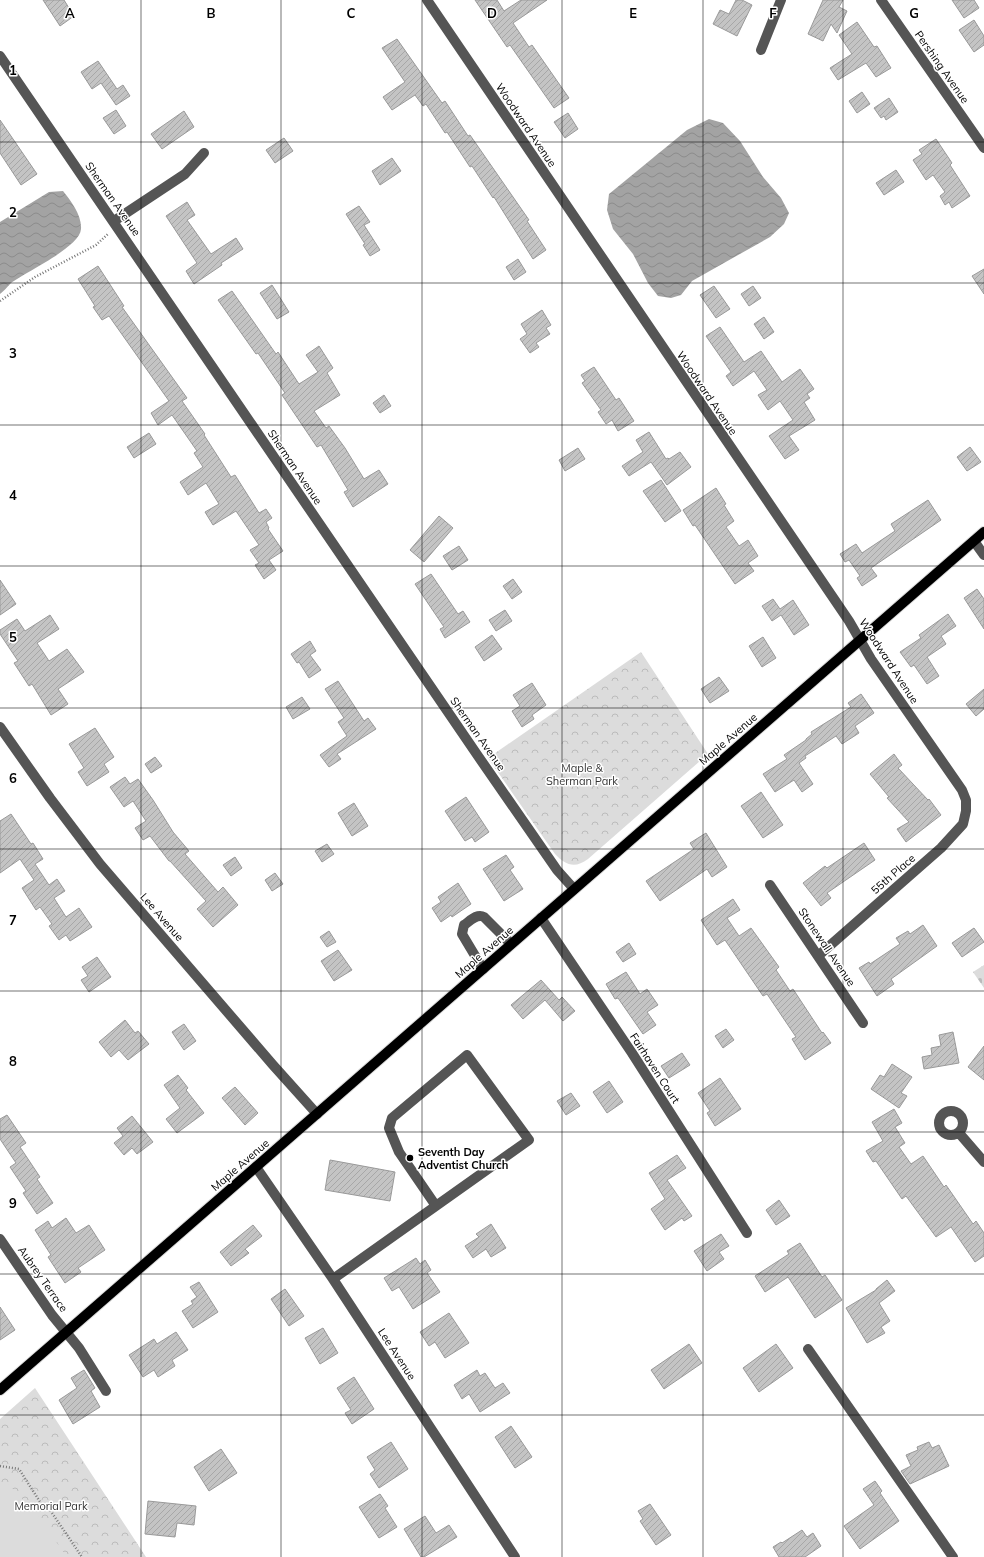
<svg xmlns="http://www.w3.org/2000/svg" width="984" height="1557" font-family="Mulish,sans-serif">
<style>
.forest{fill:url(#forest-crowns)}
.cemetery{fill:url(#cemetery-stones)}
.pitch{fill:#dcdcdc}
.water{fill:url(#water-waves)}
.building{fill:url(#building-hatch);stroke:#999}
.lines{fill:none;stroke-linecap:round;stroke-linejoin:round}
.major-casing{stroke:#dbdbdb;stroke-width:12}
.path{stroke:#777;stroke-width:2.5;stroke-dasharray:1 2;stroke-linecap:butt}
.minor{stroke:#555;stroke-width:10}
.major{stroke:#000;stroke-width:10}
.grid{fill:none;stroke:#000;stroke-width:1;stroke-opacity:0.55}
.poi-dot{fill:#000;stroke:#fff;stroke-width:1.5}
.labels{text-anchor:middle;stroke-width:3;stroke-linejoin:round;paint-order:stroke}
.street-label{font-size:11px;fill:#000;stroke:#fff}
.park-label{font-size:11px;fill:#333;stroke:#fff}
.poi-label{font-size:11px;font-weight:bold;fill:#000;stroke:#fff;text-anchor:start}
.grid-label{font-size:13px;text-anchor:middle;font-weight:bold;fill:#000;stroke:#fff;stroke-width:3;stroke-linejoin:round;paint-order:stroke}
</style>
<defs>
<pattern id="forest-crowns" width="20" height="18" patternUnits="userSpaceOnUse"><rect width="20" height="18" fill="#dcdcdc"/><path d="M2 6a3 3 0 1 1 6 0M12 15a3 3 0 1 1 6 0" fill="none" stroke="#bbb"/></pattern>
<pattern id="cemetery-stones" width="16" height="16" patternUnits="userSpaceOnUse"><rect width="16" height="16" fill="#dcdcdc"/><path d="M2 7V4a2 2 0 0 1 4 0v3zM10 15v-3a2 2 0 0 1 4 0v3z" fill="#bbb"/></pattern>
<pattern id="water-waves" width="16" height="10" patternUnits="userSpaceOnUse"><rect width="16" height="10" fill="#a3a3a3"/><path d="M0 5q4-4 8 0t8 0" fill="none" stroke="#8b8b8b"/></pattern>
<pattern id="building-hatch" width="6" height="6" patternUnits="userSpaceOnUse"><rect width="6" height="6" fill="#c4c4c4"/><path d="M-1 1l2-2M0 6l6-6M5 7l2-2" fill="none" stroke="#a7a7a7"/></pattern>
</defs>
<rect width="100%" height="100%" fill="#fff"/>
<!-- forest -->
<path class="forest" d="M641 652 708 754 588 859C575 869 565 865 555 854L488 758Z
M35 1388 146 1557H0V1419Z"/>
<!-- cemetery -->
<path class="cemetery" d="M984 965V988L973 972Z"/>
<!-- pitch -->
<path class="pitch" d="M0 1482 8 1484 36 1513 67 1557H0Z"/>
<!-- water -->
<path class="water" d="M709 119 723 123 740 141 763 177 781 198 789 213 784 224 770 237 692 281 681 295 671 298 658 296 648 283 633 254 613 229 607 210 609 194 687 130Z
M63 191C71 201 82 215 81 229 80 247 26 272 11 283 7 287 4 291 0 294V222L49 192Z"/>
<!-- building -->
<path class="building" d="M43 0H64L74 16 60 26Z
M475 0H497L504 11 521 0H547L513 23 529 47 532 45 569 98 554 108 510 45 507 47Z
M736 0H742L752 5 737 36 713 24 720 10 729 14Z
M823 0H843L839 7 847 11 837 33 831 24 823 41 808 34Z
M952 0H974L979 8 964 18Z
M974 20 984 36V45L974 52 959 30Z
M857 22 874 47 877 46 891 68 876 77 866 63 838 80 830 68 852 54 839 35Z
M397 39 442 103 445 101 468 136 470 135 529 220 527 221 546 250 533 259 494 197 493 198 472 166 470 167 447 132 445 133 426 104 423 106 415 95 392 110 383 97 405 82 382 48Z
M98 61 117 89 123 85 130 96 116 105 101 83 92 89 81 72Z
M862 92 870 104 857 113 849 101Z
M889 98 898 112 886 120 884 116 881 118 874 108Z
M116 110 126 126 114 134 103 118Z
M184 111 194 127 162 149 151 134Z
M568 113 578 129 565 138 554 122Z
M0 120 37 174 21 185 0 153Z
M284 138 293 151 275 163 266 150Z
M936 139 952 163 950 165 970 196 952 208 949 202 945 205 940 196 945 192 933 175 926 180 913 160 922 154 919 150Z
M392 158 401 171 380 185 372 171Z
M896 170 904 182 884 195 876 183Z
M187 202 195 215 187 220 211 254 236 238 243 249 221 263 222 265 194 284 186 271 197 263 166 216Z
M359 206 370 222 364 225 380 250 370 256 363 245 365 244 346 214Z
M518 259 526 272 514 280 506 267Z
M98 266 124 306 122 307 187 398 182 401 205 434 204 435 231 477 235 475 259 513 266 509 272 518 266 522 269 528 268 529 283 551 269 560 276 570 264 579 255 565 259 563 250 550 259 545 236 511 213 525 205 512 219 504 206 483 188 495 180 482 203 467 194 453 197 451 172 415 158 425 151 413 169 401 109 316 102 320 93 307 95 306 78 279Z
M984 269V294L972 276Z
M272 285 289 312 277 319 260 293Z
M714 286 730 309 716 318 700 295Z
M753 286 761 298 749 306 741 294Z
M232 291 276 354 278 352 299 384 318 372 306 355 319 346 333 368 327 373 340 395 314 411 326 428 329 426 345 448 364 479 379 470 388 484 353 507 344 492 348 490 321 445 317 447 282 395 285 393 258 353 256 354 218 300Z
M542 310 551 325 546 328 550 334 536 343 539 347 530 353 520 339 527 334 521 324Z
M764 317 774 332 764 339 754 324Z
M720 327 744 362 761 351 782 382 800 369 814 389 807 394 810 398 804 402 815 420 789 436 799 450 785 459 769 436 793 420 780 401 768 410 758 395 767 390 754 371 733 386 726 376 731 372 706 336Z
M594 367 616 400 619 398 634 421 618 431 612 420 606 424 598 412 601 410 582 383 585 381 581 375Z
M384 395 391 406 380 413 373 403Z
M649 432 666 459 668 458 669 459 680 452 691 467 667 485 651 462 629 476 622 466 643 452 636 440Z
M149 433 156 444 134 458 127 447Z
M970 447 981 462 967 471 957 457Z
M578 448 585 459 565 471 559 460Z
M661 480 681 511 665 522 643 491Z
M716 488 726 504 724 505 734 521 726 527 739 546 748 540 758 556 748 563 754 571 735 584 695 525 693 526 683 510Z
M928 500 941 520 871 568 877 576 862 586 857 578 860 576 849 560 845 562 840 554 856 544 862 553 895 531 891 524Z
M439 516 453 528 424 562 410 550Z
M459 546 468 560 452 570 443 556Z
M431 574 458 614 463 611 470 622 445 638 440 629 444 627 415 584Z
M513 579 522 592 512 599 503 586Z
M0 580 16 604 0 615Z
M977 589 984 599V629L964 598Z
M773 599 780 609 793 600 809 625 794 635 781 615 772 621 762 606Z
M505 610 512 621 496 631 489 620Z
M948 614 956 626 941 636 946 644 927 657 939 676 927 684 914 665 911 667 900 652 921 638 919 635Z
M50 615 59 629 37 643 49 661 67 649 84 672 58 689 68 704 51 715 32 684 29 686 14 663 18 661 0 634V630L17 619 25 631Z
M492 635 502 649 484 661 475 647Z
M763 637 776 658 762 667 749 646Z
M310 641 316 651 310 655 321 670 309 678 299 662 297 663 291 654Z
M719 677 729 691 710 703 701 689Z
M338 681 364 721 368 718 376 729 337 754 341 759 329 767 320 755 347 736 338 722 344 718 325 689Z
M532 683 546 705 532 715 534 719 522 727 512 711 520 706 513 695Z
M984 689V709L976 716 966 704Z
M861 694 874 713 855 726 859 733 842 744 836 736 805 756 806 758 799 763 813 784 802 792 794 780 775 792 763 774 787 759 784 755 806 740V739L812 734 811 732 851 707 848 703Z
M302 697 310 709 293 719 286 707Z
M95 728 114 757 104 764 109 772 87 786 78 772 84 768 69 744Z
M894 754 902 765 898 768 928 800 929 799 941 815 906 842 897 829 909 822 887 798 889 797 870 774Z
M155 757 162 766 151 773 145 764Z
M125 777 130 784 138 779 153 800 173 832 189 851 185 854 218 892 223 887 238 905 213 927 197 909 206 901 170 861H169L150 836 143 840 135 828 146 821 133 801 124 807 110 787Z
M761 792 783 825 763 838 741 806Z
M466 797 489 832 475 842 472 837 465 841 445 811Z
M354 803 368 826 352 836 338 813Z
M11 814 31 844 33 843 43 859 35 864 49 885 57 879 65 891 54 898 66 917 79 908 92 927 70 941 66 935 59 940 49 926 52 924 40 907 36 910 22 888 34 880 20 859 0 873V821Z
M706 833 727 867 712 877 707 869 660 901 646 881 694 849 690 843Z
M864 843 875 860 827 893 831 898 821 906 803 883 825 866 827 868Z
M327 844 334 854 322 862 315 851Z
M506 855 514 867 510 870 523 889 504 901 483 869Z
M235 857 242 868 231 876 223 865Z
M275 873 283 884 272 891 265 880Z
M458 883 471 904 452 917 451 915 441 922 432 908 441 902 438 897Z
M733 899 740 910 727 918 739 936 751 928 779 967 776 970 790 991 793 989 822 1033 823 1032 831 1043 805 1060 792 1039 796 1037 767 994 763 996 725 940 717 945 701 920Z
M923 925 937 946 891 979 894 984 877 996 859 968 869 962 870 964 900 944 896 938 908 931 910 934Z
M974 928 984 942 962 957 952 943Z
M329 931 336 942 327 947 320 937Z
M629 943 636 954 623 962 616 952Z
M338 950 352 970 334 981 321 961Z
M97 957 111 977 89 992 81 980 88 976 82 967Z
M626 972 640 994 647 989 658 1005 647 1012 656 1025 643 1034 618 998 615 999 606 984Z
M541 980 559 1000 562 997 575 1011 563 1021 545 1000 523 1019 511 1005Z
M125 1020 135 1033 138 1031 149 1044 128 1060 119 1050 111 1057 99 1042Z
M184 1024 196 1041 184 1050 172 1032Z
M726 1029 734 1040 723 1048 715 1036Z
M953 1032 959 1063 924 1069 922 1057 932 1055 931 1048 941 1046 939 1035Z
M984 1046V1080L968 1067Z
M682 1053 690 1065 669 1078 661 1066Z
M892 1064 912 1077 901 1093 907 1096 899 1108 871 1089 880 1075 884 1077Z
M178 1075 188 1088 186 1090 204 1113 177 1133 166 1119 180 1108 164 1085Z
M720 1078 741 1109 715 1126 707 1113 710 1111 698 1093Z
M609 1081 623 1102 607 1113 593 1092Z
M235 1087 258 1113 245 1125 222 1098Z
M571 1093 580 1106 566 1115 557 1101Z
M894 1109 902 1123 895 1127 905 1143 899 1147 911 1164 923 1156 944 1187 946 1185 973 1224 976 1221 984 1233V1256L975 1262 951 1227 936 1237 906 1196 902 1199 876 1161 873 1162 866 1151 883 1141 872 1122Z
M7 1115 26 1143 20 1147 40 1177 37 1179 53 1203 37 1214 23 1193 26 1191 10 1167 16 1163 0 1139V1119Z
M132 1116 153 1142 137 1154 132 1148 124 1155 114 1143 123 1136 117 1128Z
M677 1155 686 1168 667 1180 692 1216 684 1221 682 1218 665 1230 651 1209 665 1199 649 1173Z
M330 1160 395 1172 390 1201 325 1190Z
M779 1200 790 1216 776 1225 766 1210Z
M66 1218 76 1233 89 1225 105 1250 78 1268 81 1272 65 1283 48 1257 51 1255 35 1230 48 1221 52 1228Z
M491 1224 506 1248 491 1257 486 1249 473 1258 465 1246 479 1237 476 1234Z
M253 1225 262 1236 245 1249 249 1253 231 1266 220 1252Z
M721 1234 729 1246 719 1252 724 1259 707 1271 694 1251Z
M800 1243 822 1277 825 1275 842 1300 815 1318 788 1277 765 1292 755 1276 789 1254 787 1251Z
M416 1258 420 1264 425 1260 431 1270 427 1273 440 1292 413 1309 399 1287 392 1291 384 1278Z
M887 1280 895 1291 879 1303 890 1321 881 1327 885 1333 867 1343 846 1308 876 1290V1289Z
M199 1282 218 1312 193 1328 182 1311 193 1304 191 1301 197 1297 190 1287Z
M285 1289 304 1316 289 1326 271 1299Z
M0 1307 15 1330 0 1340Z
M449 1313 469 1343 445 1358 435 1342 429 1346 420 1332Z
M323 1328 338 1353 320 1364 305 1338Z
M176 1332 188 1350 172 1360 175 1366 158 1377 154 1370 143 1377 129 1355 154 1339 157 1344Z
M689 1344 702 1363 664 1389 651 1370Z
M776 1344 793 1368 759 1392 743 1368Z
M84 1370 95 1388 91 1391 100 1407 73 1424 59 1400 77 1388 71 1378Z
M477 1370 480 1376 485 1373 495 1388 503 1383 510 1393 480 1412 469 1394 462 1399 454 1385Z
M354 1377 374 1409 352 1424 345 1413 351 1410 337 1388Z
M511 1426 532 1457 515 1468 495 1437Z
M391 1442 408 1469 379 1488 370 1474 375 1470 367 1457Z
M929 1442 932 1448 939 1445 949 1466 910 1484 901 1471 911 1466 906 1455 918 1450 917 1447Z
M221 1449 237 1473 209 1491 194 1467Z
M875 1481 882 1491 880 1493 899 1521 860 1549 844 1526 874 1505 863 1489Z
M380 1494 388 1506 385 1508 397 1527 379 1538 359 1507Z
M148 1501 196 1506 194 1525 177 1523 175 1537 145 1534Z
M650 1504 671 1535 656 1545 640 1521 643 1519 638 1511Z
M425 1516 436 1533 449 1525 457 1537 424 1557H421L404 1529Z
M802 1530 807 1537 813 1533 821 1546 805 1557H779L773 1547 781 1542 782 1543Z"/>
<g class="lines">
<!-- major casing -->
<g class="major-casing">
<path id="major" d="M0 1390 984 532"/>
</g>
<!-- path -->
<path class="path" d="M0 301 35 277 96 245 109 233
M0 1466 19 1469 42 1505 50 1510 82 1557"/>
<!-- minor -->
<path class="minor" d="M427 0 849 621 871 659 962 790 966 800V811L963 824 941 848 818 956
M881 0 984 148
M761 50 781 0
M0 56 478 756 557 870 574 889
M114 221 185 174 204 153
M974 541 984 555
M0 727 50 798 100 864 273 1065 317 1114
M770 885 863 1023
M541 918 632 1053 747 1233
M483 969 462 934 464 925C470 921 477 913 484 917L511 944
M939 1123a12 12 0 1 1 24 0a12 12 0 1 1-24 0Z
M959 1133 984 1162
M256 1167 333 1279 515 1557
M0 1239 52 1315 79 1348 106 1391
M333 1279 529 1140 467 1055 392 1118 389 1128 399 1152 436 1206
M808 1349 953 1557"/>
<!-- major -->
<use href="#major" class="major"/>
</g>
<!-- grid -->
<path class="grid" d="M141 0V1557M281 0V1557M422 0V1557M562 0V1557M703 0V1557M843 0V1557M0 142H984M0 283H984M0 425H984M0 566H984M0 708H984M0 849H984M0 991H984M0 1132H984M0 1274H984M0 1415H984"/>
<!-- markers -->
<circle class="poi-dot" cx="410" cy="1158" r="4"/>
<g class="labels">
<!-- street labels -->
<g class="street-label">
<text transform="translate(942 67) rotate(55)" y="4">Pershing Avenue</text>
<text transform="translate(526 125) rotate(56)" y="4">Woodward Avenue</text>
<text transform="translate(113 199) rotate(55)" y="4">Sherman Avenue</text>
<text transform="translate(707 393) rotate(56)" y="4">Woodward Avenue</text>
<text transform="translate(295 467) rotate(56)" y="4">Sherman Avenue</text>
<text transform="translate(889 661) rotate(57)" y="4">Woodward Avenue</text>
<text transform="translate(478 734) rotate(55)" y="4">Sherman Avenue</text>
<text transform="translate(728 739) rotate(-41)" y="4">Maple Avenue</text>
<text transform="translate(893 874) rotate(-41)" y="4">55th Place</text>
<text transform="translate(162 917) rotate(49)" y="4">Lee Avenue</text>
<text transform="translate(827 947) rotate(56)" y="4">Stonewall Avenue</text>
<text transform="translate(484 952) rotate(-41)" y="4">Maple Avenue</text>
<text transform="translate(655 1068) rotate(57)" y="4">Fairhaven Court</text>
<text transform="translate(240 1165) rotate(-41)" y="4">Maple Avenue</text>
<text transform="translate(43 1279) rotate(55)" y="4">Aubrey Terrace</text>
<text transform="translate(397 1354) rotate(57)" y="4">Lee Avenue</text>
</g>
<!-- park labels -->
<g class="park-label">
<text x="582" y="772">Maple &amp;<tspan x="582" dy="13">Sherman Park</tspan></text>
<text x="51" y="1510">Memorial Park</text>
</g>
<!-- poi labels -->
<g class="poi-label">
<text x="418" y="1156">Seventh Day<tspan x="418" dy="13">Adventist Church</tspan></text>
</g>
</g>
<g class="grid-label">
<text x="70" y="18">A</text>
<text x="211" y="18">B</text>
<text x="351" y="18">C</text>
<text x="492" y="18">D</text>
<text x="633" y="18">E</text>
<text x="773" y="18">F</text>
<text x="914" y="18">G</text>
<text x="13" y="75">1</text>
<text x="13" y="217">2</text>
<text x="13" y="358">3</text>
<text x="13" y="500">4</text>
<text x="13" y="642">5</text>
<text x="13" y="783">6</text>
<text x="13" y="925">7</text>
<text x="13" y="1066">8</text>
<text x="13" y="1208">9</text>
</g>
</svg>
